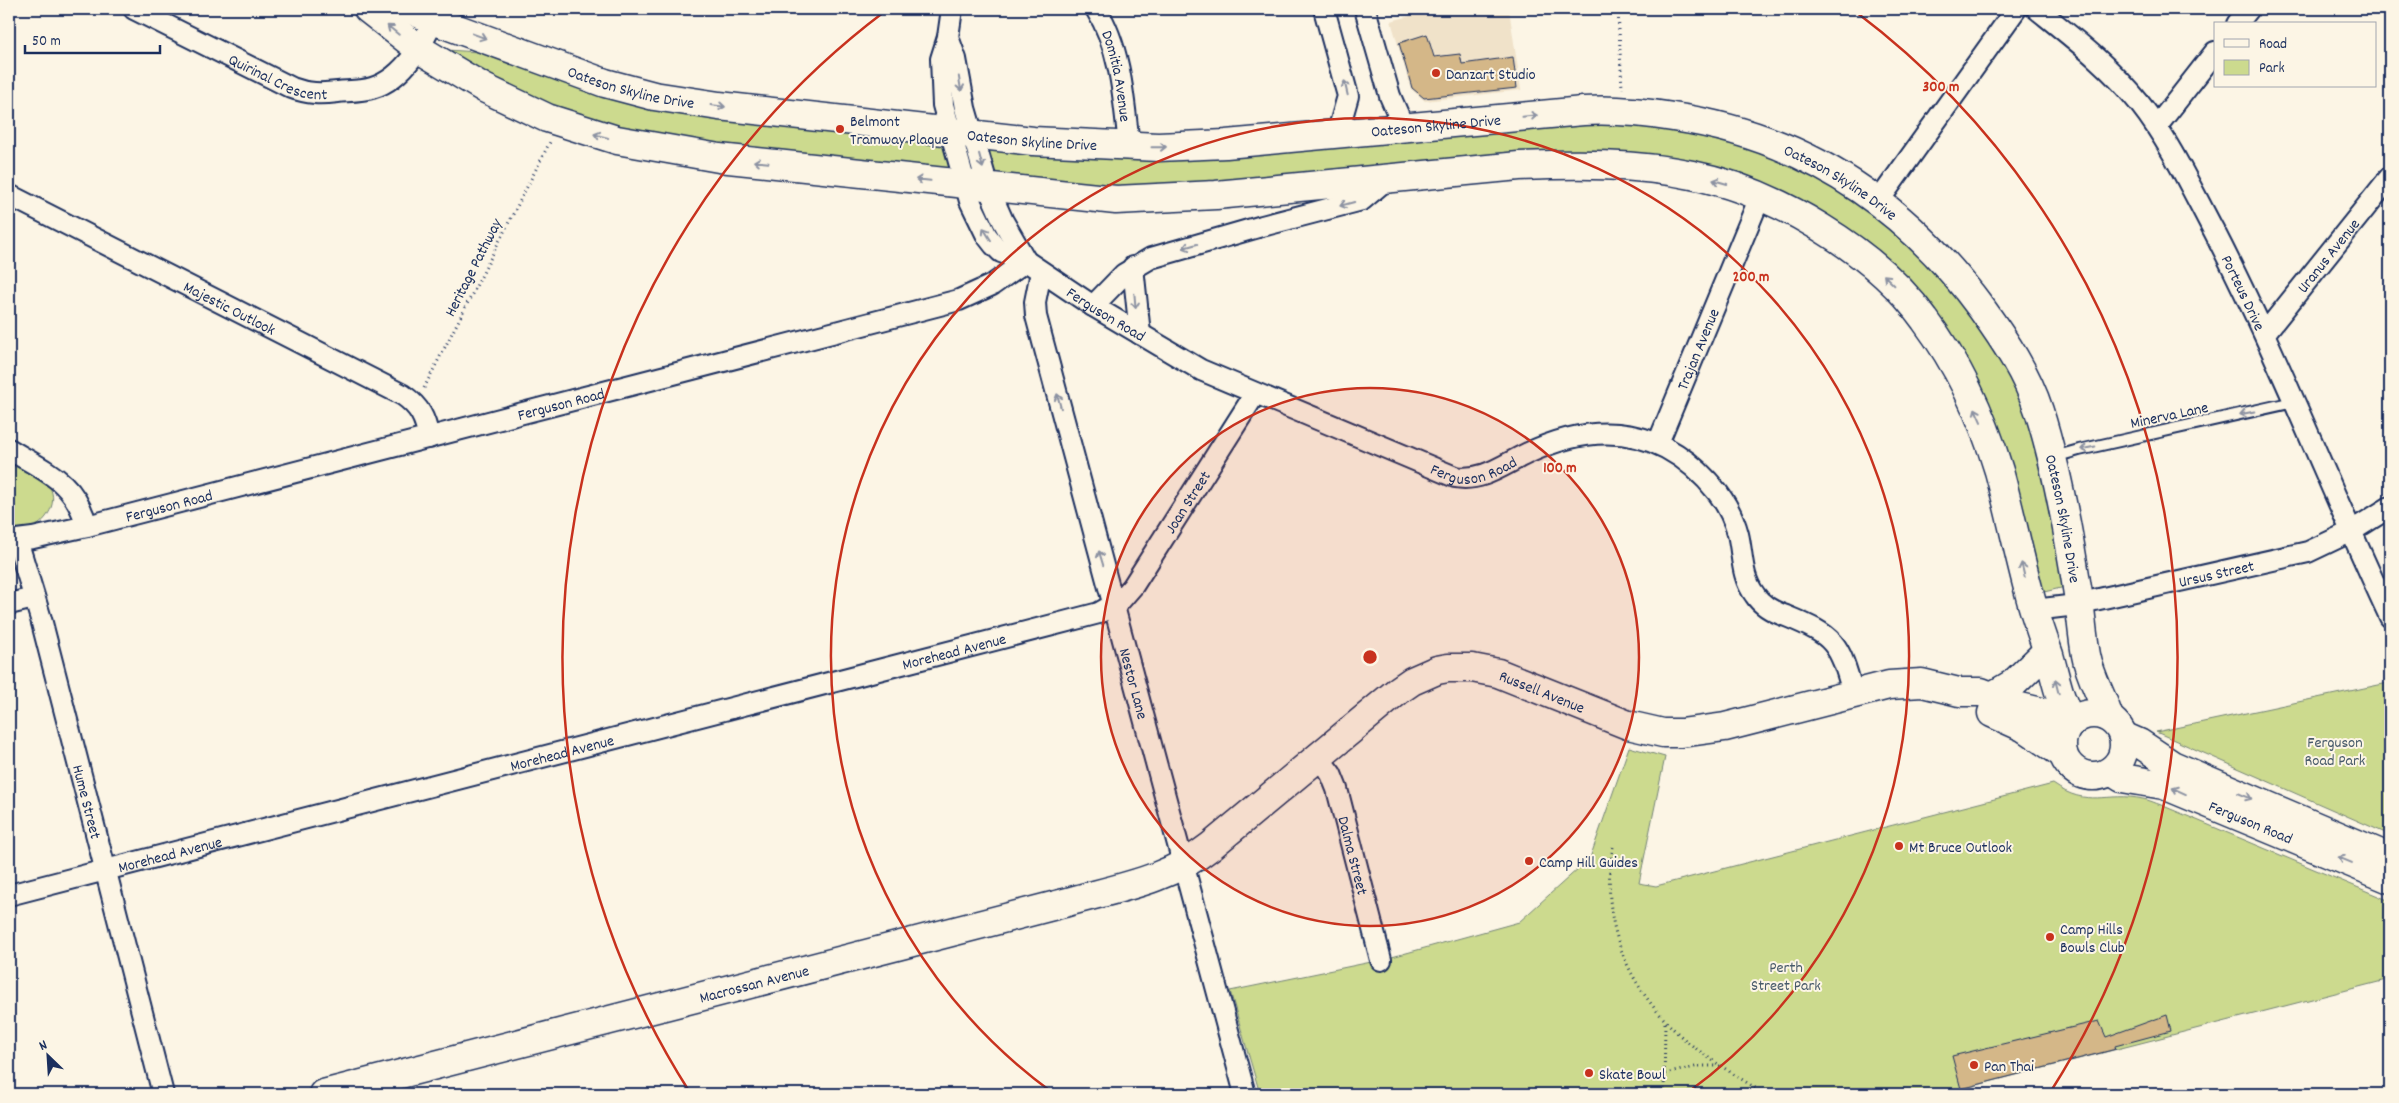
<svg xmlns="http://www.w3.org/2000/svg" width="2399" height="1103" font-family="Dekko,sans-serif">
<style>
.built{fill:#f0e2c9}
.green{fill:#ccda8e;stroke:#748476}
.building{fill:#d4b788;stroke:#1b2f5e}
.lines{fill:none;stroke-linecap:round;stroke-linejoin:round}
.lane-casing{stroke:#1b2f5e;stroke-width:14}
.street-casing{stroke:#1b2f5e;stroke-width:24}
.secondary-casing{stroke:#1b2f5e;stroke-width:31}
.path{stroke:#1b2f5e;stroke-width:3;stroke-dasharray:1 4;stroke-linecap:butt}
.lane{stroke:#fcf5e5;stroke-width:10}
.street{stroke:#fcf5e5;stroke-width:20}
.secondary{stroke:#fcf5e5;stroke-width:28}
.oneway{stroke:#8c92a2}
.ring{fill:none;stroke:#c8321e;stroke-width:2.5}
.poi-dot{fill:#c8321e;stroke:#fcf5e5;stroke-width:2}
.labels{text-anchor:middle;stroke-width:4;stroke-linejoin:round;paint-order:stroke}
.street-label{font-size:16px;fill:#1b2f5e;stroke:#fcf5e5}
.poi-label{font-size:16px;fill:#1b2f5e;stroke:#fcf5e5;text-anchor:start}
.park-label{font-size:16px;fill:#475a6a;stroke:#fcf5e5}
.centre{fill:#c8321e;stroke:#fcf5e5;stroke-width:2.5}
.ring-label{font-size:15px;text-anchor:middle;font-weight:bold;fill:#c8321e;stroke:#fcf5e5;stroke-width:4;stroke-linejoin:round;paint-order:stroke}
</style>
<rect width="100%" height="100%" fill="#fcf5e5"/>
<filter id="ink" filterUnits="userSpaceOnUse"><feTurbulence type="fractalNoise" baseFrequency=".02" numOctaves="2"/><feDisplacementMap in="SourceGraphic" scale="10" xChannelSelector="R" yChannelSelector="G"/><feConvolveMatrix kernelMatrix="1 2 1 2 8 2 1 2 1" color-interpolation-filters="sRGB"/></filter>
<g filter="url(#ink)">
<!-- built -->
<path class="built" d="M1436 9H1509L1521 90 1425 101 1411 89 1391 21Z"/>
<!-- green -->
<path class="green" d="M446 50 496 53 943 136 951 166 943 171 704 151 534 108Z
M1652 118 1824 171 1918 244 2022 385 2069 586 2040 593 2000 449 1864 250 1673 165 1176 193 997 182 987 150 991 147Z
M9 456C19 463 40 474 47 483 61 500 47 524 28 530 22 531 15 531 9 532Z
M2388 683 2390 689V835L2156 732Z
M1629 747 1665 757 1639 883 1656 886 2053 784C2088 809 2107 791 2143 799 2149 800 2155 803 2161 805L2390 901V979L1942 1094H1260L1230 991 1381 960 1519 922 1590 858Z"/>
<!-- building -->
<path class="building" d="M1427 34 1434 57 1460 54 1462 64 1513 57 1517 88 1424 98 1412 88 1399 43Z
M2167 1015 2171 1031 2115 1046 2116 1049 1961 1089 1952 1056 2099 1021 2106 1037Z"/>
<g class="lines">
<!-- lane casing -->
<g class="lane-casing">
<path id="lane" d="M2054 457 2079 450 2294 402"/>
</g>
<!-- street casing -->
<g class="street-casing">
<g id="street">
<path id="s1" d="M134 9 292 88C308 94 321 94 338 92 349 91 362 91 372 88 403 79 430 38 435 9"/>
<path id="s2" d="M952 9 948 37 941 59 943 105 970 201 987 236 994 245 1001 252 1026 261 1093 306 1201 370 1455 477C1482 482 1503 465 1526 454 1599 419 1666 427 1718 493 1727 505 1734 519 1738 534 1743 555 1741 577 1755 595 1762 606 1774 612 1786 616 1835 636 1839 642 1853 693"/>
<path id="s3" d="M1096 9C1121 48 1124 101 1129 146"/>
<path d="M1324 9 1348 96 1337 135"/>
<path d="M1365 9 1390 96 1404 128"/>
<path id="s4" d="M2037 9C2073 38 2111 67 2140 104 2170 142 2191 188 2214 231 2279 357 2330 489 2390 617"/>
<path d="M2237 24 2249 9"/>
<path d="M948 37 956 59 965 108 988 187 1003 221 1026 261"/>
<path d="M2157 126 2215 52"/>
<path id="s5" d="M9 195 403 395C420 407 425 418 429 438"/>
<path d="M1878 202 2016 9"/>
<path d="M1133 267 1140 334"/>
<path id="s6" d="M1041 272 1035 302 1036 316 1245 1094"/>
<path d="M1093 306 1124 274 1151 258 1262 226 1362 200 1387 179"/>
<path id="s7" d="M2265 333 2390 177"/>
<path id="s8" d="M1658 443 1760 197"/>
<path d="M9 449C46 472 74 480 87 526"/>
<path id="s9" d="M17 540 41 619 163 1094"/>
<path id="s10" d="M9 541 33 538 87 526 959 300 992 285 1026 261"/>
<path d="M9 604 34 598"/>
<path id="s11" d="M2034 610 2068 606 2308 552 2350 532 2390 507"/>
<path id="s12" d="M1318 757 1331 774 1337 789 1381 960"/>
<path id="s13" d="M9 895 1099 613 1120 601 1133 586 1255 394"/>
</g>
</g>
<!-- secondary casing -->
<g class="secondary-casing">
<g id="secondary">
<path d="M368 9 419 49 484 88 547 118 617 140 719 158 1116 200 1216 195 1519 166C1577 164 1635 163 1692 175 1774 191 1876 251 1925 320 1958 364 1983 418 1999 471 2010 511 2018 551 2029 592 2034 613 2042 634 2049 655 2056 679 2059 700 2072 722"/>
<path id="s14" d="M410 9 433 20 605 83 654 96 719 106 1033 141 1158 147 1226 144 1583 111C1614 109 1643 112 1673 117 1803 136 1905 204 1982 309 2005 341 2027 374 2039 411 2057 468 2068 529 2077 588 2081 610 2082 633 2086 655 2090 678 2103 697 2109 718"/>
<path d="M1992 696 2014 683 2047 651"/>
<path d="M1992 713 2023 727 2063 754"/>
<circle cx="2093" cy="745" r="31"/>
<path d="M2123 736 2139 743 2172 765 2390 858"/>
<path id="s15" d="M2111 771 2122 778 2164 785 2390 879"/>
<path id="s16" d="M323 1094 1064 903C1117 888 1167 881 1211 846L1399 690 1412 681 1437 670 1448 668H1472L1498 673 1628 725 1663 733H1681L1725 727 1889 685 1922 683 1959 692H1981L2020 707 2050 714 2070 724"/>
</g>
</g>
<!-- path -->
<path class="path" d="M1618 9 1622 89
M424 388 550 142
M1613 847C1599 921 1627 988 1683 1038 1707 1059 1738 1076 1764 1094
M1665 1074 1699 1066H1724
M1664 1094 1665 1022"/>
<!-- lane -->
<use href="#lane" class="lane"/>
<!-- street -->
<use href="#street" class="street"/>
<!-- secondary -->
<use href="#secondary" class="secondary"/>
</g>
<!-- one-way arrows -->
<defs><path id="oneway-shaft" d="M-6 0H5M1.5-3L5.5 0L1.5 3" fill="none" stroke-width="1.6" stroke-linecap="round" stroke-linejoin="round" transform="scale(1.25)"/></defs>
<g class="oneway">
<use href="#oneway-shaft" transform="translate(393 30) rotate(-141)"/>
<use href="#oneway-shaft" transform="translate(479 36) rotate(20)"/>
<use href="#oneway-shaft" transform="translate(960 84) rotate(81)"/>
<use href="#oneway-shaft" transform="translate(1346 88) rotate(-103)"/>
<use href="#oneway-shaft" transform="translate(718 106) rotate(7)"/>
<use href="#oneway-shaft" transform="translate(1530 116) rotate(-6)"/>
<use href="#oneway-shaft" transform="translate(601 136) rotate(-165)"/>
<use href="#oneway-shaft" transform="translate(1159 147) rotate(-1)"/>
<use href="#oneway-shaft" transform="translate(981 161) rotate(75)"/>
<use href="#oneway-shaft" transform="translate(761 162) rotate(-174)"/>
<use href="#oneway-shaft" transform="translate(923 180) rotate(-174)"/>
<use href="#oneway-shaft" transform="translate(1720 182) rotate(-164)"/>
<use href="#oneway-shaft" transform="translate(1347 204) rotate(165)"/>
<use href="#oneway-shaft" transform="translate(987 234) rotate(-122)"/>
<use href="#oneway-shaft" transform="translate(1190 246) rotate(164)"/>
<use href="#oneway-shaft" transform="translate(1889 280) rotate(-136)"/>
<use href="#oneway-shaft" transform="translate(1135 301) rotate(85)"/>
<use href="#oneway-shaft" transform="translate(1059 401) rotate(-105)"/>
<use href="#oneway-shaft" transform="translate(2247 413) rotate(168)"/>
<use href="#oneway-shaft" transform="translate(1978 415) rotate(-114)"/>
<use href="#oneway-shaft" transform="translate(2088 448) rotate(168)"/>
<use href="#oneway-shaft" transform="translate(1101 558) rotate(-107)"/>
<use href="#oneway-shaft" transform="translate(2023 570) rotate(-103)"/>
<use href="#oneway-shaft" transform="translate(2057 687) rotate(-104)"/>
<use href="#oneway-shaft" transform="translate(2179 791) rotate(-156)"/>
<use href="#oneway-shaft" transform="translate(2245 796) rotate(23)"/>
<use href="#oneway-shaft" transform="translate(2345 860) rotate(-157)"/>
</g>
</g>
<!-- distance rings -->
<circle cx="1370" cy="657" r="269" fill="#c8321e" fill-opacity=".12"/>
<g class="ring">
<circle cx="1370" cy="657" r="269"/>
<path d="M1053 1093A539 539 0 1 1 1687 1093"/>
<path d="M689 1091A808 808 0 0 1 884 12M1856 12A808 808 0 0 1 2051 1091"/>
</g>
<!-- markers -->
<g class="poi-dot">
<circle cx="1436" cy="73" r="5"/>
<circle cx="840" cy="129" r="5"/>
<circle cx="1899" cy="846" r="5"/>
<circle cx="1529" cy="861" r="5"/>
<circle cx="2050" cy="937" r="5"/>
<circle cx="1974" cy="1065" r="5"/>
<circle cx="1589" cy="1073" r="5"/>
</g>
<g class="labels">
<!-- street labels -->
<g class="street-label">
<text dy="6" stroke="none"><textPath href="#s1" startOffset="160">Quirinal Crescent</textPath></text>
<text dy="6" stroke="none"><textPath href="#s3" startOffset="71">Domitia Avenue</textPath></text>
<text dy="6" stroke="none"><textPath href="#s14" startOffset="235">Oateson Skyline Drive</textPath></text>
<text dy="6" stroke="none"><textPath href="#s14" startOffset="1045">Oateson Skyline Drive</textPath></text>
<text dy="6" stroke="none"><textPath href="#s14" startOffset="640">Oateson Skyline Drive</textPath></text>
<text dy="6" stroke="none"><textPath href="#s14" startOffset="1465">Oateson Skyline Drive</textPath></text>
<text dy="6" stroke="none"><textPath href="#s7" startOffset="100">Uranus Avenue</textPath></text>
<text transform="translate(472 267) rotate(-63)" y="6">Heritage Pathway</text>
<text dy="6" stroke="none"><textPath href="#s4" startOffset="356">Porteus Drive</textPath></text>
<text dy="6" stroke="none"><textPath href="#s5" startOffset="248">Majestic Outlook</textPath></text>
<text dy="6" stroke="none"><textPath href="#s2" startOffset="380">Ferguson Road</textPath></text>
<text dy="6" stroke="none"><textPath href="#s8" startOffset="102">Trajan Avenue</textPath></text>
<text dy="6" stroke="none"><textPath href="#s10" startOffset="569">Ferguson Road</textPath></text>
<text transform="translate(2169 414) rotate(-12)" y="6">Minerva Lane</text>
<text dy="6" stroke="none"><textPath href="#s2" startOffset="785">Ferguson Road</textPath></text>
<text dy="6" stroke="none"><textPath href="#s13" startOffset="1270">Joan Street</textPath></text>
<text dy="6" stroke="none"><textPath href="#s10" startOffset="164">Ferguson Road</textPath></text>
<text dy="6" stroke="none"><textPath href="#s14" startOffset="1885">Oateson Skyline Drive</textPath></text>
<text dy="6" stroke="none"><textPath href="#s11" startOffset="186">Ursus Street</textPath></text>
<text dy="6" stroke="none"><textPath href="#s13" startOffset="976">Morehead Avenue</textPath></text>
<text dy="6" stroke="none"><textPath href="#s6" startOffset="425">Nestor Lane</textPath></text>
<text dy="6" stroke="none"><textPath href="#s16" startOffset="1321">Russell Avenue</textPath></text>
<text dy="6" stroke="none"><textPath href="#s13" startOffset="571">Morehead Avenue</textPath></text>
<text dy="6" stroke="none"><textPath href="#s9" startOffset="271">Hume Street</textPath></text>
<text dy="6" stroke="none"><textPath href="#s15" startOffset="150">Ferguson Road</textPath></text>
<text dy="6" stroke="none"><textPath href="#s13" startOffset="166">Morehead Avenue</textPath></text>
<text dy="6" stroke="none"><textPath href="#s12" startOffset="106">Dalma Street</textPath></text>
<text dy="6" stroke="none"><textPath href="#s16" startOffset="445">Macrossan Avenue</textPath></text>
</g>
<!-- poi labels -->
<g class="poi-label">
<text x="1446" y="79">Danzart Studio</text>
<text x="850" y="126">Belmont<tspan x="850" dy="18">Tramway Plaque</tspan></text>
<text x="1909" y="852">Mt Bruce Outlook</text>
<text x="1539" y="867">Camp Hill Guides</text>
<text x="2060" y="934">Camp Hills<tspan x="2060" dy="18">Bowls Club</tspan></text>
<text x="1984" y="1071">Pan Thai</text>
<text x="1599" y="1079">Skate Bowl</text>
</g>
<!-- park labels -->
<g class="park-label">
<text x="2335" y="747">Ferguson<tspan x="2335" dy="18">Road Park</tspan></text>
<text x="1786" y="972">Perth<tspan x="1786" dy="18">Street Park</tspan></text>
</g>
</g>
<circle cx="1370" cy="657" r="8" class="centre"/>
<g class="ring-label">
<text x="1941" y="91">300 m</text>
<text x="1751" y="281">200 m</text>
<text x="1560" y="472">100 m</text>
</g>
<!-- margin -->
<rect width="2399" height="1103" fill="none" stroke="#fcf5e5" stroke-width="30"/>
<rect x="15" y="15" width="2369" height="1073" fill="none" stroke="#1b2f5e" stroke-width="2" filter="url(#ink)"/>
<!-- legend -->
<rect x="2214" y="22" width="162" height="65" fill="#fcf5e5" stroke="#a2a6af"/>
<rect x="2224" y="39" width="25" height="8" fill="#fcf5e5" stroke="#a2a6af"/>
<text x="2259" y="48" font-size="15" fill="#1b2f5e">Road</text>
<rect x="2224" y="60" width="25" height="15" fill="#ccda8e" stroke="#a2a6af"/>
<text x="2259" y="72" font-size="15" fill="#1b2f5e">Park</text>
<!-- north arrow -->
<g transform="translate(48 1056) rotate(335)" stroke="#fcf5e5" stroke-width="4" paint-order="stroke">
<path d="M0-4L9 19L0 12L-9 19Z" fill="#1b2f5e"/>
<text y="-8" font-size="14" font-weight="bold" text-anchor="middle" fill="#1b2f5e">N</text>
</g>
<!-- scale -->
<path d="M25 45v8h135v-8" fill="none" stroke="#1b2f5e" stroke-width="2.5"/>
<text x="32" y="45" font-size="15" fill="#1b2f5e" stroke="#fcf5e5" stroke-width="4" paint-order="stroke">50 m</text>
</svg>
